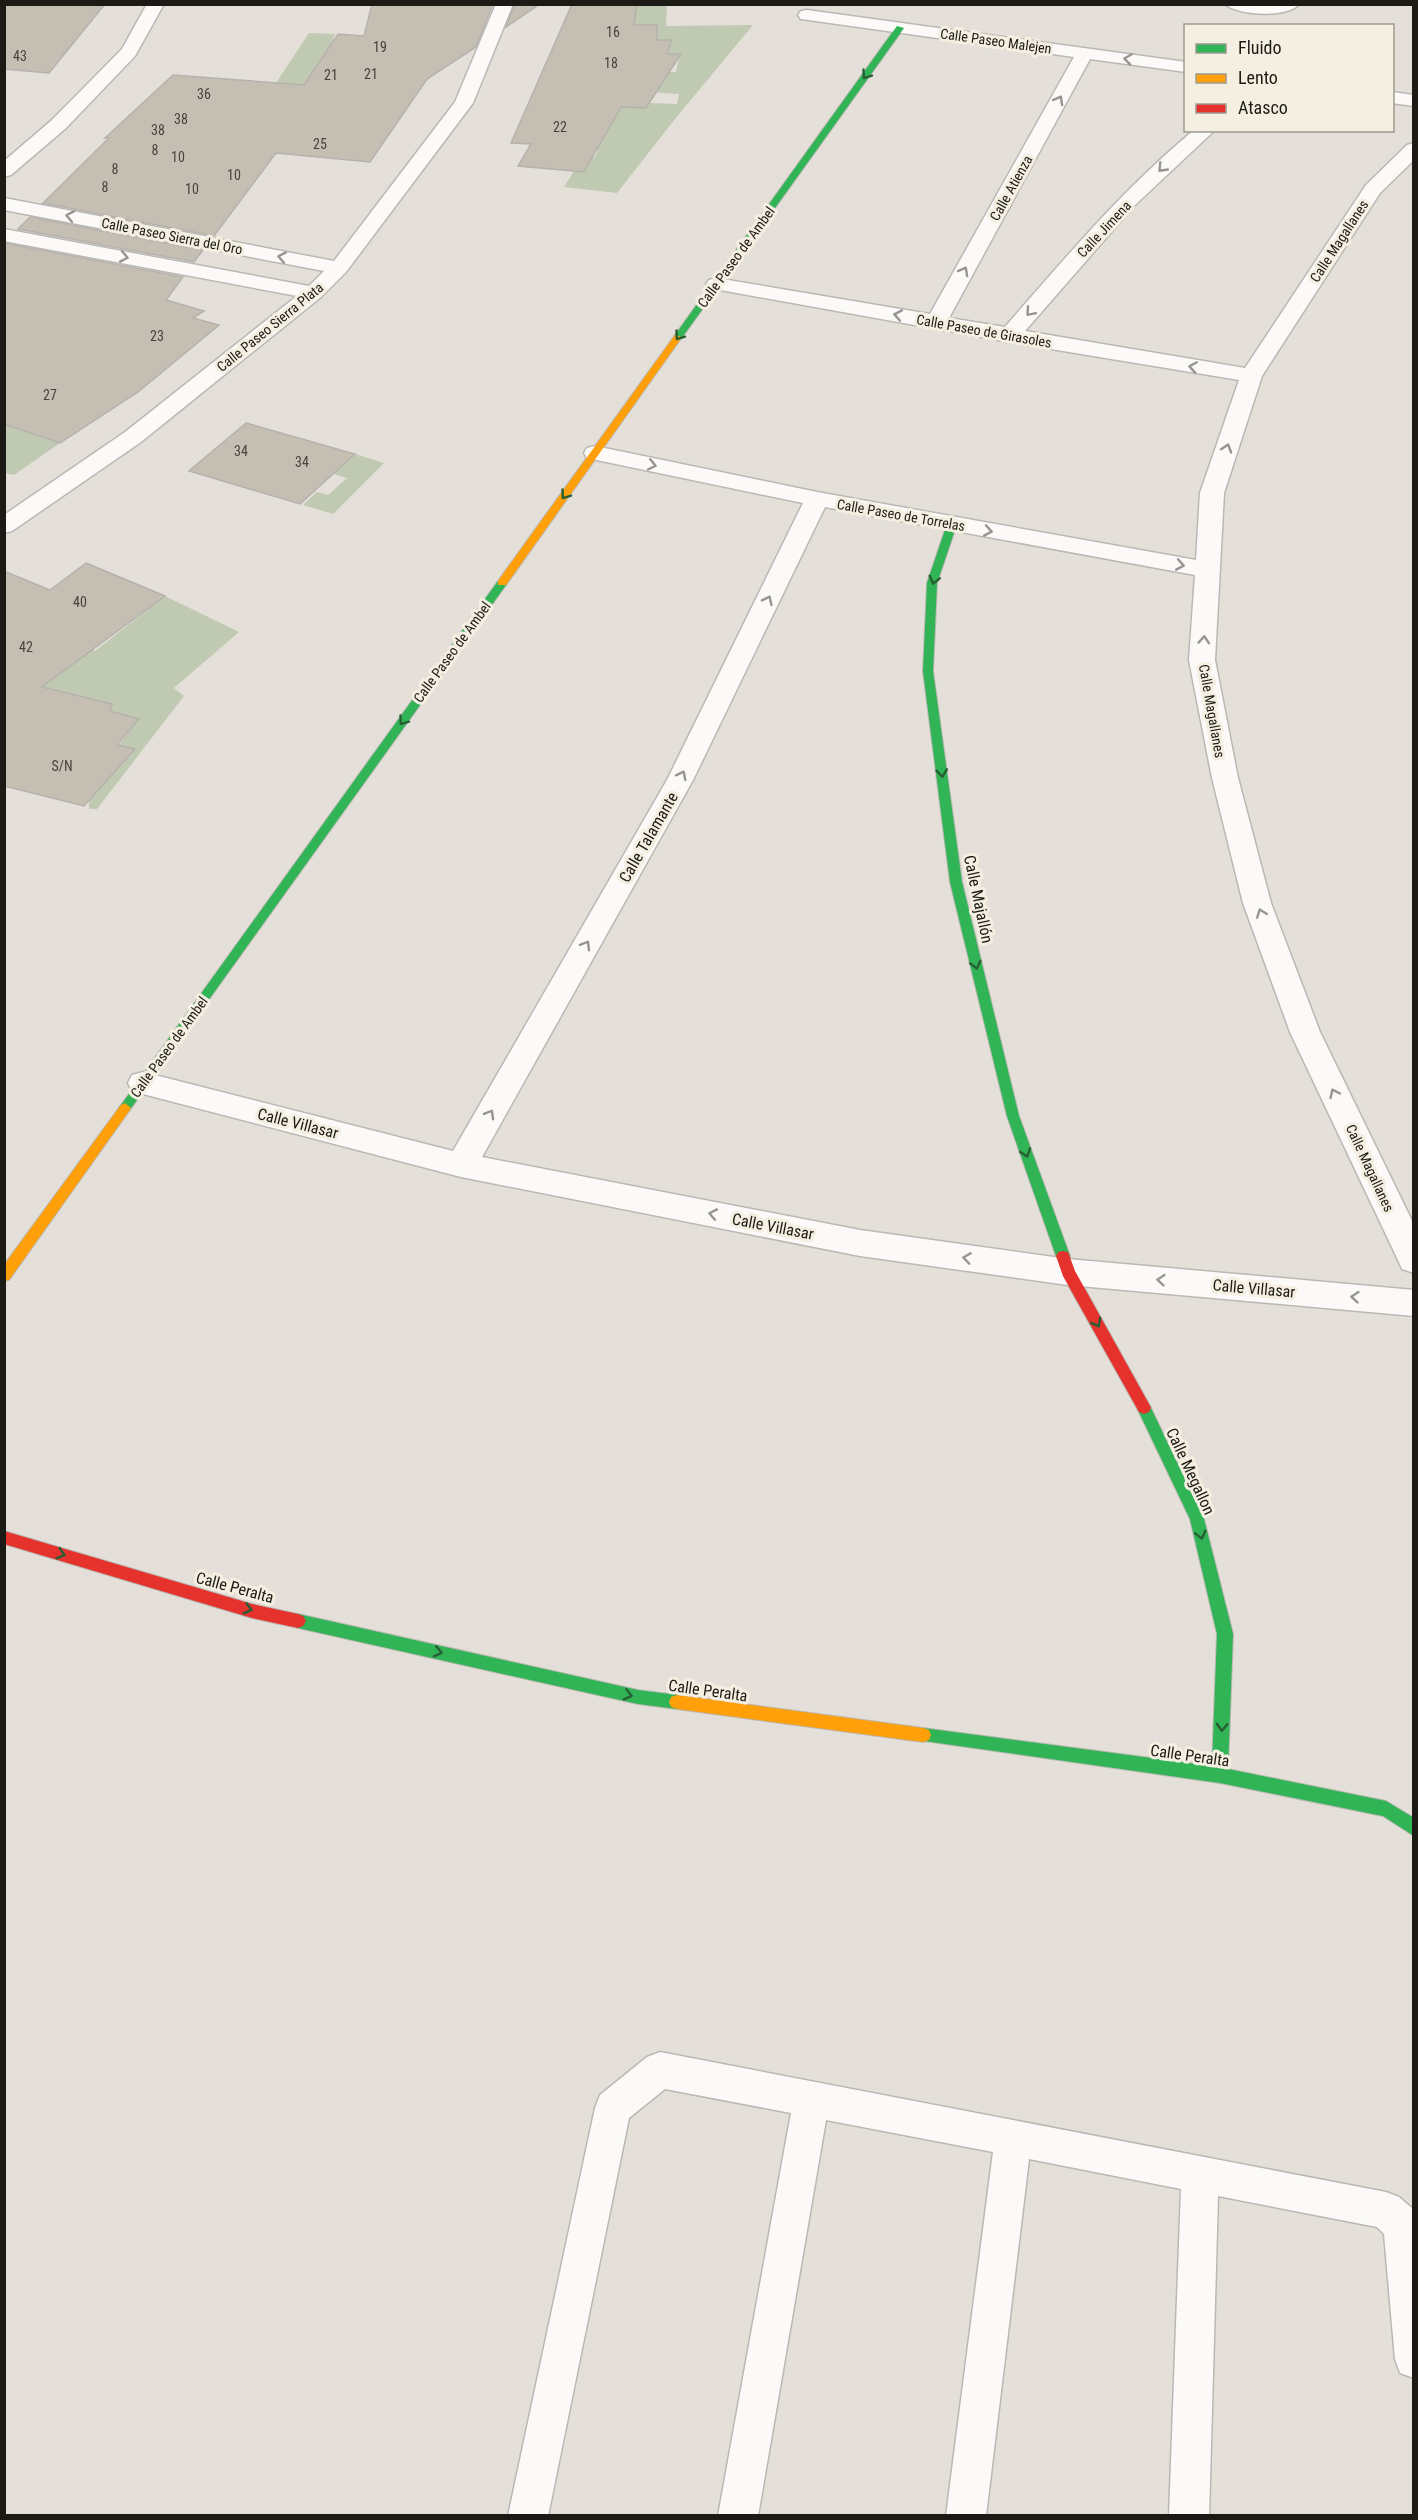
<svg xmlns="http://www.w3.org/2000/svg" width="1418" height="2520" font-family="'Roboto Condensed',sans-serif">
<style>
.green{fill:#c0c9b1}
.building{fill:#c5beb2;stroke:#b5b2ae;stroke-width:1.5}
.lines{fill:none;stroke-linecap:round;stroke-linejoin:round}
.lane-casing{stroke:#bbb8b3;stroke-width:3}
.street-casing{stroke:#bbb8b3;stroke-width:3}
.fast-casing{stroke:#bbb8b3;stroke-width:2}
.slow-casing{stroke:#bbb8b3;stroke-width:2}
.jam-casing{stroke:#bbb8b3;stroke-width:2}
.lane{fill:#fbfaf9;fill-rule:evenodd}
.street{fill:#fbfaf9;fill-rule:evenodd}
.fast{fill:#30b455;fill-rule:evenodd}
.slow{fill:#ff9f0a;fill-rule:evenodd}
.jam{fill:#e5322d;fill-rule:evenodd}
.oneway{stroke:#979592}
.oneway2{stroke:#255f32}
.labels{text-anchor:middle;stroke-width:6;stroke-linejoin:round;paint-order:stroke}
.number-label{font-size:14px;fill:#46433c}
.far-street-label{font-size:14px;fill:#1c1a15;stroke:#f5efe2}
.street-label{font-size:16px;fill:#1c1a15;stroke:#f5efe2}
</style>
<rect width="100%" height="100%" fill="#e4e0d9"/>
<!-- green -->
<path class="green" d="M637 5H667L666 26 753 25 675 119 617 193 564 187 574 171 584 172 590 162 578 156 594 158 598 151 555 146 616 103 626 108H646L650 103 677 104 679 94 650 92 612 71 676 72 680 54 592 52 593 49 669 50 672 40H657V26L625 25Z
M309 33 335 34 328 52 302 89 276 83Z
M4 424 60 443 14 475 5 473Z
M355 454 384 463 333 514 303 505 317 492 328 495 347 478 334 474Z
M165 596 239 632 174 688 184 696 97 809H89V784L101 786 134 750 119 745 139 719 110 711 112 704 5 730V610L95 651Z"/>
<!-- building -->
<path class="building" d="M4 4H105L49 73 4 69Z
M372 4H493L476 47 427 79 370 162 276 153 214 236 43 203 109 138H105L173 75 304 85 338 34 364 36Z
M515 4H540L506 27Z
M572 4H637L634 25H657V40H672L667 54H681L646 108 621 107 584 172 518 166 531 144 511 143Z
M30 217 203 250 194 262 18 229Z
M4 243 183 277 166 300 204 311 193 318 219 325 138 392 60 443 4 424Z
M246 423 355 454 300 504 189 471Z
M86 563 165 596 42 687 112 704 110 711 139 719 117 745 135 749 84 806 4 786V571L50 590Z"/>
<g class="lines">
<!-- lane casing -->
<g class="lane-casing">
<path id="lane" d="M1225 4H1300C1286 18 1239 16 1225 4Z
M660 2052 1386 2192 1399 2197 1414 2210V2378L1400 2373 1395 2359 1384 2234 1377 2227 1218 2196 1209 2516H1169L1181 2189 1029 2159 986 2516H946L993 2152 826 2120 758 2516H718L791 2113 665 2089 629 2118 548 2516H508L595 2108 600 2095 647 2057Z"/>
</g>
<!-- street casing -->
<g class="street-casing">
<path id="street" d="M147 4H164L135 56 66 128 11 175 4 177V161L52 120 122 49Z
M496 4H513L473 103 346 272 321 297 141 442 12 531 4 533V515L125 432 297 296 4 241V229L309 286 324 271 4 210V198L334 261 455 102Z
M807 10 1186 62V72L1090 59 949 318 1005 327C1065 258 1123 189 1194 130H1215L1134 206 1025 331 1245 368 1366 185 1407 145 1414 143V160L1380 193 1262 376 1224 493 1215 660 1238 778 1271 903 1320 1032 1414 1225V1273L1402 1269 1398 1260 1290 1032 1243 903 1212 778 1189 660 1195 575 825 507 693 780 482 1157 860 1230 1068 1259 1414 1290V1316L1068 1285 860 1256 461 1177 143 1094 132 1091 128 1083 132 1075 143 1072 453 1151 667 780 803 503 587 458 584 453 587 448 595 446 817 492 1196 560 1200 493 1239 380 1009 342 709 288 706 284 709 280 716 278 930 314 1074 57 801 19 798 15 801 11Z
M1392 92 1414 95V106L1392 103Z"/>
</g>
<!-- fast casing -->
<g class="fast-casing">
<path id="fast" d="M897 26 904 28 681 339H675V335Z
M952 521 957 524 937 583 933 671 962 882 1019 1116 1070 1256 1068 1260H1058L1056 1256 1007 1116 950 882 923 671 927 583 947 524Z
M502 580 507 583 506 585 129 1111H121L119 1108 121 1105 498 581Z
M1144 1402 1149 1404 1204 1519 1233 1634 1228 1769 1386 1801 1414 1818V1836L1383 1816 1220 1783 917 1740 915 1735 917 1730 923 1728 1212 1766 1217 1634 1190 1519 1137 1408 1139 1404Z
M298 1614 638 1690 677 1695 683 1697 685 1702 683 1707 677 1709 638 1704 298 1628 293 1626 290 1621 293 1616Z"/>
</g>
<!-- slow casing -->
<g class="slow-casing">
<path id="slow" d="M675 335 682 337 506 585H498V581Z
M125 1103 131 1108 129 1111 9 1280 4 1281V1265L121 1105Z
M677 1695 923 1728 929 1730 931 1735 929 1740 923 1742 677 1709 671 1707 669 1702 671 1697Z"/>
</g>
<!-- jam casing -->
<g class="jam-casing">
<path id="jam" d="M1063 1251 1068 1252 1075 1271 1149 1404 1151 1408 1149 1412 1144 1414 1139 1412 1063 1276 1056 1256 1058 1252Z
M4 1531 252 1604 298 1614 303 1616 306 1621 303 1626 298 1628 252 1618 4 1544Z"/>
</g>
<!-- lane -->
<use href="#lane" class="lane"/>
<!-- street -->
<use href="#street" class="street"/>
<!-- fast -->
<use href="#fast" class="fast"/>
<!-- slow -->
<use href="#slow" class="slow"/>
<!-- jam -->
<use href="#jam" class="jam"/>
</g>
<!-- one-way arrows -->
<defs><path id="oneway-chevron" d="M-2-3.5L2.5 0L-2 3.5" fill="none" stroke-width="1.6" stroke-linecap="round" stroke-linejoin="round" transform="scale(1.5)"/></defs>
<g class="oneway">
<use href="#oneway-chevron" transform="translate(1128 59) rotate(-172)"/>
<use href="#oneway-chevron" transform="translate(1059 100) rotate(-61)"/>
<use href="#oneway-chevron" transform="translate(1162 168) rotate(134)"/>
<use href="#oneway-chevron" transform="translate(70 216) rotate(-169)"/>
<use href="#oneway-chevron" transform="translate(124 257) rotate(11)"/>
<use href="#oneway-chevron" transform="translate(282 257) rotate(-169)"/>
<use href="#oneway-chevron" transform="translate(964 271) rotate(-61)"/>
<use href="#oneway-chevron" transform="translate(1030 312) rotate(131)"/>
<use href="#oneway-chevron" transform="translate(898 315) rotate(-170)"/>
<use href="#oneway-chevron" transform="translate(1193 367) rotate(-171)"/>
<use href="#oneway-chevron" transform="translate(1227 448) rotate(-72)"/>
<use href="#oneway-chevron" transform="translate(652 465) rotate(12)"/>
<use href="#oneway-chevron" transform="translate(988 531) rotate(10)"/>
<use href="#oneway-chevron" transform="translate(1180 565) rotate(10)"/>
<use href="#oneway-chevron" transform="translate(768 600) rotate(-64)"/>
<use href="#oneway-chevron" transform="translate(1204 640) rotate(-86)"/>
<use href="#oneway-chevron" transform="translate(682 775) rotate(-63)"/>
<use href="#oneway-chevron" transform="translate(1261 913) rotate(-111)"/>
<use href="#oneway-chevron" transform="translate(586 945) rotate(-60)"/>
<use href="#oneway-chevron" transform="translate(1334 1093) rotate(-115)"/>
<use href="#oneway-chevron" transform="translate(490 1114) rotate(-60)"/>
<use href="#oneway-chevron" transform="translate(713 1214) rotate(-169)"/>
<use href="#oneway-chevron" transform="translate(967 1258) rotate(-172)"/>
<use href="#oneway-chevron" transform="translate(1161 1280) rotate(-175)"/>
<use href="#oneway-chevron" transform="translate(1355 1297) rotate(-175)"/>
</g>
<g class="oneway2">
<use href="#oneway-chevron" transform="translate(866 75) rotate(126)"/>
<use href="#oneway-chevron" transform="translate(679 336) rotate(126)"/>
<use href="#oneway-chevron" transform="translate(565 495) rotate(126)"/>
<use href="#oneway-chevron" transform="translate(934 580) rotate(104)"/>
<use href="#oneway-chevron" transform="translate(403 721) rotate(126)"/>
<use href="#oneway-chevron" transform="translate(942 773) rotate(83)"/>
<use href="#oneway-chevron" transform="translate(976 965) rotate(76)"/>
<use href="#oneway-chevron" transform="translate(1026 1153) rotate(71)"/>
<use href="#oneway-chevron" transform="translate(1097 1323) rotate(61)"/>
<use href="#oneway-chevron" transform="translate(1201 1535) rotate(76)"/>
<use href="#oneway-chevron" transform="translate(61 1554) rotate(17)"/>
<use href="#oneway-chevron" transform="translate(248 1609) rotate(15)"/>
<use href="#oneway-chevron" transform="translate(438 1652) rotate(13)"/>
<use href="#oneway-chevron" transform="translate(628 1695) rotate(13)"/>
<use href="#oneway-chevron" transform="translate(1222 1727) rotate(92)"/>
</g>
<g class="labels">
<!-- number labels -->
<g class="number-label">
<text x="613" y="37">16</text>
<text x="380" y="52">19</text>
<text x="20" y="61">43</text>
<text x="611" y="68">18</text>
<text x="371" y="79">21</text>
<text x="331" y="80">21</text>
<text x="204" y="99">36</text>
<text x="181" y="124">38</text>
<text x="560" y="132">22</text>
<text x="158" y="135">38</text>
<text x="320" y="149">25</text>
<text x="155" y="155">8</text>
<text x="178" y="162">10</text>
<text x="115" y="174">8</text>
<text x="234" y="180">10</text>
<text x="105" y="192">8</text>
<text x="192" y="194">10</text>
<text x="157" y="341">23</text>
<text x="50" y="400">27</text>
<text x="241" y="456">34</text>
<text x="302" y="467">34</text>
<text x="80" y="607">40</text>
<text x="26" y="652">42</text>
<text x="62" y="771">S/N</text>
</g>
<!-- far-street labels -->
<g class="far-street-label">
<text transform="translate(996 41) rotate(8)" y="5">Calle Paseo Malejen</text>
<text transform="translate(1011 188) rotate(-61)" y="5">Calle Atienza</text>
<text transform="translate(1104 229) rotate(-47)" y="5">Calle Jimena</text>
<text transform="translate(172 236) rotate(11)" y="5">Calle Paseo Sierra del Oro</text>
<text transform="translate(1339 241) rotate(-57)" y="5">Calle Magallanes</text>
<text transform="translate(736 257) rotate(-54)" y="5">Calle Paseo de Ambel</text>
<text transform="translate(270 327) rotate(-39)" y="5">Calle Paseo Sierra Plata</text>
<text transform="translate(984 331) rotate(10)" y="5">Calle Paseo de Girasoles</text>
<text transform="translate(901 515) rotate(10)" y="5">Calle Paseo de Torrelas</text>
<text transform="translate(452 652) rotate(-54)" y="5">Calle Paseo de Ambel</text>
<text transform="translate(1212 711) rotate(80)" y="5">Calle Magallanes</text>
<text transform="translate(169 1047) rotate(-54)" y="5">Calle Paseo de Ambel</text>
<text transform="translate(1370 1168) rotate(65)" y="5">Calle Magallanes</text>
</g>
<!-- street labels -->
<g class="street-label">
<text transform="translate(648 837) rotate(-60)" y="6">Calle Talamante</text>
<text transform="translate(979 899) rotate(78)" y="6">Calle Majallón</text>
<text transform="translate(298 1123) rotate(14)" y="6">Calle Villasar</text>
<text transform="translate(773 1226) rotate(11)" y="6">Calle Villasar</text>
<text transform="translate(1254 1288) rotate(5)" y="6">Calle Villasar</text>
<text transform="translate(1191 1471) rotate(65)" y="6">Calle Megallon</text>
<text transform="translate(235 1587) rotate(15)" y="6">Calle Peralta</text>
<text transform="translate(708 1690) rotate(8)" y="6">Calle Peralta</text>
<text transform="translate(1190 1755) rotate(8)" y="6">Calle Peralta</text>
</g>
</g>
<!-- border -->
<rect width="1418" height="2520" fill="none" stroke="#1c1a15" stroke-width="12"/>
<!-- legend -->
<rect x="1184" y="24" width="210" height="108" fill="#f5efe2" stroke="#9e9a90" stroke-width="1.5"/>
<rect x="1196" y="44" width="30" height="9" fill="#30b455" stroke="#9e9a90" stroke-width="1.5"/>
<text x="1238" y="54" font-size="18" fill="#1c1a15">Fluido</text>
<rect x="1196" y="74" width="30" height="9" fill="#ff9f0a" stroke="#9e9a90" stroke-width="1.5"/>
<text x="1238" y="84" font-size="18" fill="#1c1a15">Lento</text>
<rect x="1196" y="104" width="30" height="9" fill="#e5322d" stroke="#9e9a90" stroke-width="1.5"/>
<text x="1238" y="114" font-size="18" fill="#1c1a15">Atasco</text>
</svg>
